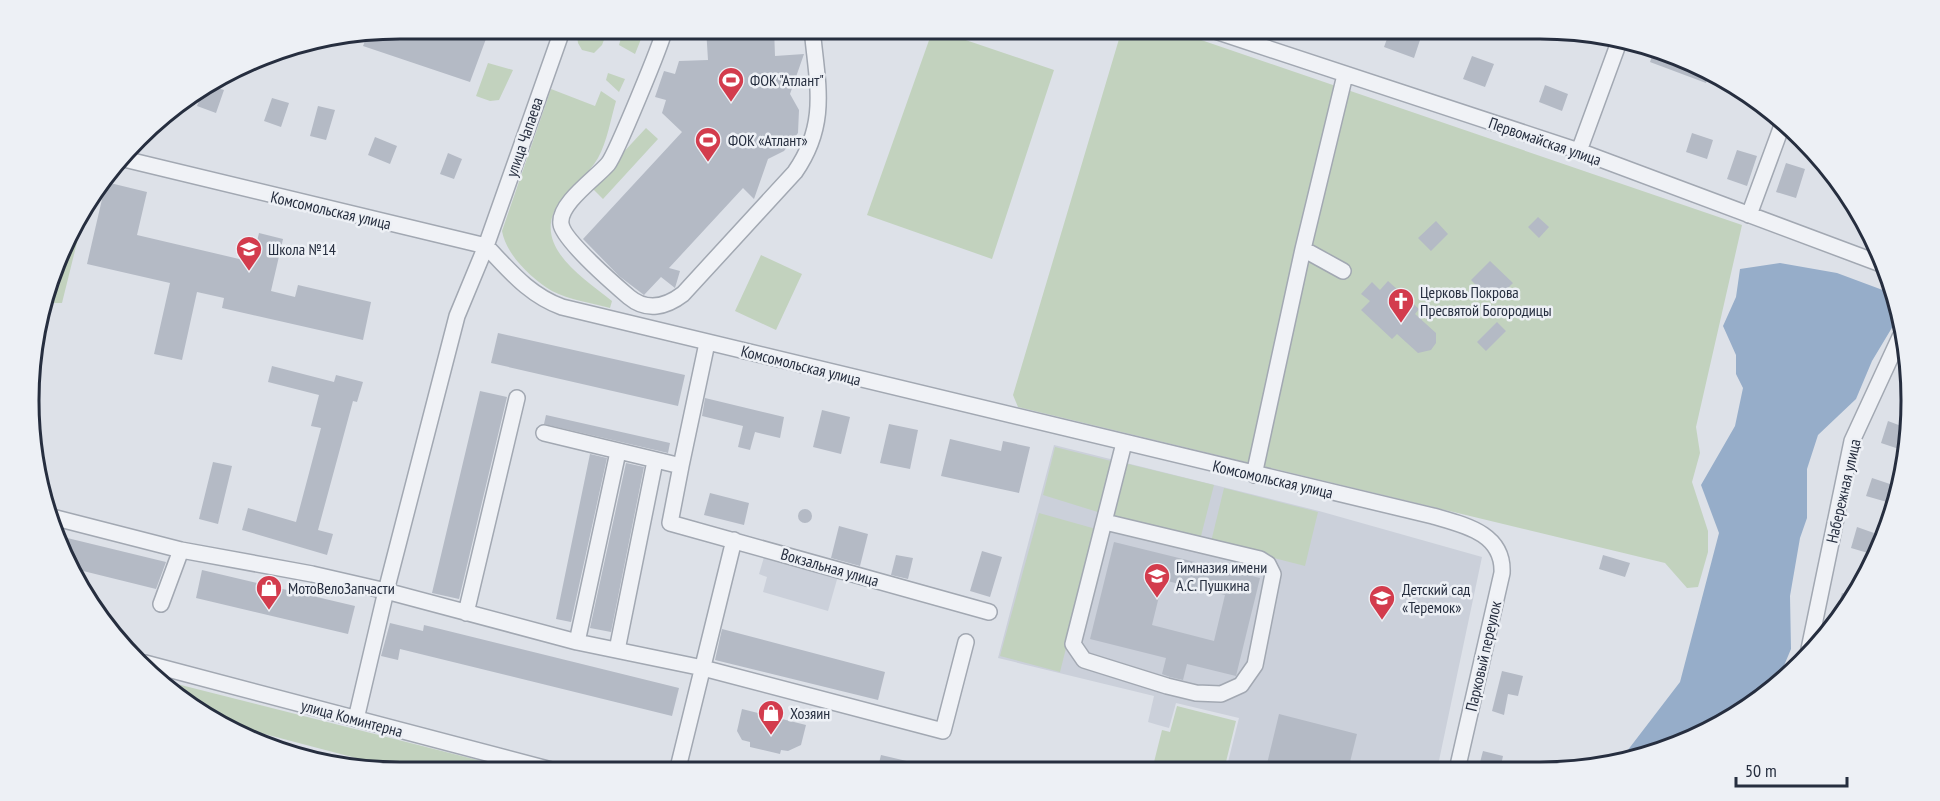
<svg xmlns="http://www.w3.org/2000/svg" width="1940" height="801" font-family="'PT Sans Narrow',sans-serif">
<style>
.built{fill:#cbd0da}
.green{fill:#c2d2be}
.water{fill:#96adc9}
.building{fill:#b4bac5;fill-rule:evenodd}
.lines{fill:none;stroke-linecap:round;stroke-linejoin:round}
.minor-casing{stroke:#a2a8b2;stroke-width:18}
.minor{stroke:#f0f2f6;stroke-width:15}
.labels{text-anchor:middle;stroke-width:5;stroke-linejoin:round;paint-order:stroke}
.poi-label{font-size:16px;fill:#262e3f;stroke:#edf0f5;text-anchor:start}
.street-label{font-size:16px;fill:#262e3f;stroke:#edf0f5}
.rim{fill:none;stroke:#262e3f;stroke-width:3}
</style>
<rect width="100%" height="100%" fill="#dde1e8"/>
<!-- built -->
<path class="built" d="M1054 445 1319 511 1482 557 1437 770H1226L1239 718 1176 703 1169 728 1158 725 1148 722 1154 696 998 658Z
M765 554 838 576 828 611 763 592 767 577 759 574Z"/>
<!-- green -->
<path class="green" d="M576 29V28L608 29 602 45 594 53 582 50 578 43Z
M933 29 1054 70 992 259 867 215Z
M1122 29H1169L1742 225 1696 427 1700 453 1692 482 1708 531V552L1698 587 1687 588 1665 563 1018 407 1013 395Z
M621 38 641 39 635 54 619 45Z
M488 63 513 70 499 100 490 101 476 96Z
M608 73 625 79 619 92 606 80Z
M551 89 595 106 601 91 616 101C611 118 607 142 598 158 589 174 572 185 561 200 528 244 582 277 612 301L610 308C592 303 569 300 552 291 532 279 506 255 502 231Z
M646 128 658 139 603 199 591 187Z
M86 206 62 303H48L78 215Z
M761 255 802 274 776 330 735 311Z
M1055 447 1115 462 1101 513 1043 495Z
M1124 463 1214 485 1200 540 1111 518Z
M1224 488 1318 512 1305 566 1211 542Z
M1039 513 1096 529 1060 672 1000 656Z
M161 680 525 772H409L230 725 174 695Z
M1177 706 1236 721 1224 770H1152L1162 730 1170 732Z"/>
<!-- water -->
<path class="water" d="M1780 263 1837 273 1888 292 1896 321 1872 361 1856 399 1818 435 1807 469V518L1800 538 1790 596 1791 649 1775 687 1704 734 1621 759 1680 682 1719 533 1701 485 1735 426 1743 388 1736 374V355L1723 326 1736 297 1740 269Z"/>
<!-- building -->
<path class="building" d="M400 28H490L470 82 363 46 368 34Z
M706 28H774L775 56 804 54 790 94 799 110 798 133 784 151 768 159 754 199 743 188 669 268 680 271 675 288 661 277 644 295 619 276 583 239 682 132 662 113 666 100 655 97 664 71 675 74 679 61 708 60Z
M1391 28 1423 31 1414 58 1384 47Z
M1655 48 1708 77 1706 83 1650 62Z
M1472 56 1494 64 1485 87 1463 79Z
M1545 85 1568 94 1562 111 1539 102Z
M214 87 224 90 216 113 197 106 201 95Z
M272 98 289 103 281 127 264 121Z
M318 106 335 110 326 140 310 136Z
M1692 133 1713 140 1707 159 1686 152Z
M375 137 397 146 390 164 368 155Z
M1737 150 1757 156 1747 186 1727 179Z
M448 153 462 159 454 179 440 174Z
M1786 163 1805 169 1796 198 1776 192Z
M106 182 147 192 137 235 252 262 259 233 283 239 271 291 295 297 298 285 371 302 363 340 222 308 224 298 197 292 182 360 154 354 170 283 87 264Z
M1538 217 1549 227 1539 238 1528 227Z
M1436 221 1448 234 1431 251 1418 238Z
M1490 261 1513 283 1493 303 1471 280Z
M1388 281 1419 309 1415 314 1436 333V343L1431 350 1418 353 1397 334 1392 339 1361 310 1370 301 1361 294 1372 282 1380 290Z
M1497 322 1506 331 1486 351 1477 342Z
M498 333 685 375 678 406 491 363Z
M272 366 334 382 336 375 363 382 357 402 353 401 318 530 333 534 327 555 242 530 248 508 296 522 321 428 311 426 319 395 268 382Z
M480 391 507 397 459 599 432 593Z
M705 398 784 417 780 438 755 432 750 450 738 447 743 426 702 416Z
M822 410 850 417 841 454 813 447Z
M546 415 670 443 668 453 544 424Z
M1888 421 1904 427 1899 449 1881 443Z
M889 424 918 430 910 469 880 463Z
M950 439 1001 451 1003 441 1030 447 1019 493 941 476Z
M590 454 607 458 571 622 556 619Z
M213 462 232 466 218 524 199 519Z
M626 463 644 467 611 632 590 628Z
M1872 478 1896 486 1894 504 1866 496Z
M710 493 749 503 744 525 704 515Z
M798 516a7 7 0 1 1 14 0a7 7 0 1 1-14 0Z
M839 526 868 534 860 566 831 558Z
M1857 527 1874 533 1868 553 1851 548Z
M59 536 166 562 156 589 71 568Z
M1114 542 1260 578 1236 676 1187 664 1183 680 1170 677 1162 674 1166 658 1090 639ZM1163 580 1225 595 1214 641 1152 625Z
M982 551 1002 557 990 597 970 591Z
M896 555 913 558 908 579 891 575Z
M1603 555 1630 563 1625 577 1599 569Z
M202 570 355 606 348 634 196 598Z
M1842 593 1854 597 1831 627Z
M390 623 423 631 424 625 679 688 672 716 400 649 398 660 381 656Z
M722 629 885 672 878 700 715 660Z
M1502 671 1523 676 1518 696 1508 694 1504 715 1492 711Z
M742 709 806 725 801 745 788 751 781 750 780 754 750 747V742L742 740 737 731Z
M1279 714 1357 734 1348 770 1266 768Z
M1483 751 1503 756 1500 770H1478Z
M881 755 928 766V771H877Z"/>
<g class="lines">
<!-- minor casing -->
<g class="minor-casing">
<path id="minor" d="M665 28C662 43 616 154 608 164 596 178 558 204 561 224 563 240 615 285 629 297 647 312 666 307 683 294L795 172C829 123 817 84 812 28
M1206 28 1579 151 1881 264
M1579 151 1619 42
M124 159 486 246C510 271 529 295 562 307L1433 516C1464 525 1504 533 1502 573L1457 770
M1749 215 1784 120
M1343 271 1303 249 1345 75
M544 433 681 466 707 343
M681 466 670 523 989 612
M1254 475 1303 249
M52 517 181 550 312 574 386 591 577 642 703 668 943 731 966 642
M1105 522 1260 559 1268 564 1273 574 1255 665 1241 685 1221 694 1196 693 1167 686 1084 660 1073 644 1124 443
M161 604 181 550
M466 613 517 398
M577 642 618 452
M617 650 655 461
M1808 654 1852 441 1900 337
M145 663 559 772
M356 719 386 591 457 316 486 246 563 28
M276 750 299 756
M677 772 734 540"/>
</g>
<!-- minor -->
<use href="#minor" class="minor"/>
</g>
<!-- icons -->
<defs>
<g id="stadium-pin" transform="scale(1.35)"><path d="M0 17L-7.5 6A9.5 9.5 0 1 1 7.5 6Z" fill="#d33c4d" stroke="#edf0f5"/><path d="M0-5a6.5 5 0 1 0 0 10a6.5 5 0 1 0 0-10ZM-3.5-1.8h7v3.6h-7Z" fill="#fff"/></g>
<g id="school-pin" transform="scale(1.35)"><path d="M0 17L-7.5 6A9.5 9.5 0 1 1 7.5 6Z" fill="#d33c4d" stroke="#edf0f5"/><path d="M0-5L7-2L0 1L-7-2ZM-4 1L0 2.5L4 1V4Q0 6-4 4Z" fill="#fff"/></g>
<g id="church-pin" transform="scale(1.35)"><path d="M0 17L-7.5 6A9.5 9.5 0 1 1 7.5 6Z" fill="#d33c4d" stroke="#edf0f5"/><path d="M-1.2-6h2.4v3.5h3.3v2.4h-3.3V6h-2.4V-.1h-3.3v-2.4h3.3Z" fill="#fff"/></g>
<g id="shop-pin" transform="scale(1.35)"><path d="M0 17L-7.5 6A9.5 9.5 0 1 1 7.5 6Z" fill="#d33c4d" stroke="#edf0f5"/><path d="M-5-2.5h2.3a2.7 3.5 0 0 1 5.4 0H5L5.5 6h-11ZM-1.5-2.5h3a1.5 2.3 0 0 0-3 0Z" fill="#fff"/></g>
</defs>
<g fill-rule="evenodd">
<use href="#stadium-pin" x="731" y="80"/>
<use href="#stadium-pin" x="708" y="140"/>
<use href="#school-pin" x="249" y="249"/>
<use href="#church-pin" x="1401" y="301"/>
<use href="#school-pin" x="1157" y="576"/>
<use href="#shop-pin" x="269" y="588"/>
<use href="#school-pin" x="1382" y="598"/>
<use href="#shop-pin" x="771" y="713"/>
</g>
<g class="labels">
<!-- poi labels -->
<g class="poi-label">
<text x="750" y="86">ФОК "Атлант"</text>
<text x="728" y="146">ФОК «Атлант»</text>
<text x="268" y="255">Школа №14</text>
<text x="1420" y="298">Церковь Покрова<tspan x="1420" dy="18">Пресвятой Богородицы</tspan></text>
<text x="1176" y="573">Гимназия имени<tspan x="1176" dy="18">А.С. Пушкина</tspan></text>
<text x="288" y="594">МотоВелоЗапчасти</text>
<text x="1402" y="595">Детский сад<tspan x="1402" dy="18">«Теремок»</tspan></text>
<text x="790" y="719">Хозяин</text>
</g>
<!-- street labels -->
<g class="street-label">
<text transform="translate(524 137) rotate(-71)" y="6">улица Чапаева</text>
<text transform="translate(1545 141) rotate(19)" y="6">Первомайская улица</text>
<text transform="translate(331 210) rotate(13)" y="6">Комсомольская улица</text>
<text transform="translate(801 365) rotate(14)" y="6">Комсомольская улица</text>
<text transform="translate(1273 479) rotate(13)" y="6">Комсомольская улица</text>
<text transform="translate(1843 491) rotate(-77)" y="6">Набережная улица</text>
<text transform="translate(830 567) rotate(16)" y="6">Вокзальная улица</text>
<text transform="translate(1483 656) rotate(-77)" y="6">Парковый переулок</text>
<text transform="translate(352 718) rotate(15)" y="6">улица Коминтерна</text>
</g>
</g>
<!-- crop -->
<path d="M0 0H1940V801H0ZM400 39H1540A361 361 0 0 1 1901 400V401A361 361 0 0 1 1540 762H400A361 361 0 0 1 39 401V400A361 361 0 0 1 400 39Z" fill="#edf0f5" fill-rule="evenodd"/>
<path class="rim" d="M400 39H1540A361 361 0 0 1 1901 400V401A361 361 0 0 1 1540 762H400A361 361 0 0 1 39 401V400A361 361 0 0 1 400 39Z"/>
<!-- scale -->
<path d="M1736 777v9h111v-9" fill="none" stroke="#262e3f" stroke-width="3"/>
<text x="1745" y="777" font-size="18" fill="#262e3f" stroke="#edf0f5" stroke-width="4.5" paint-order="stroke">50 m</text>
</svg>
